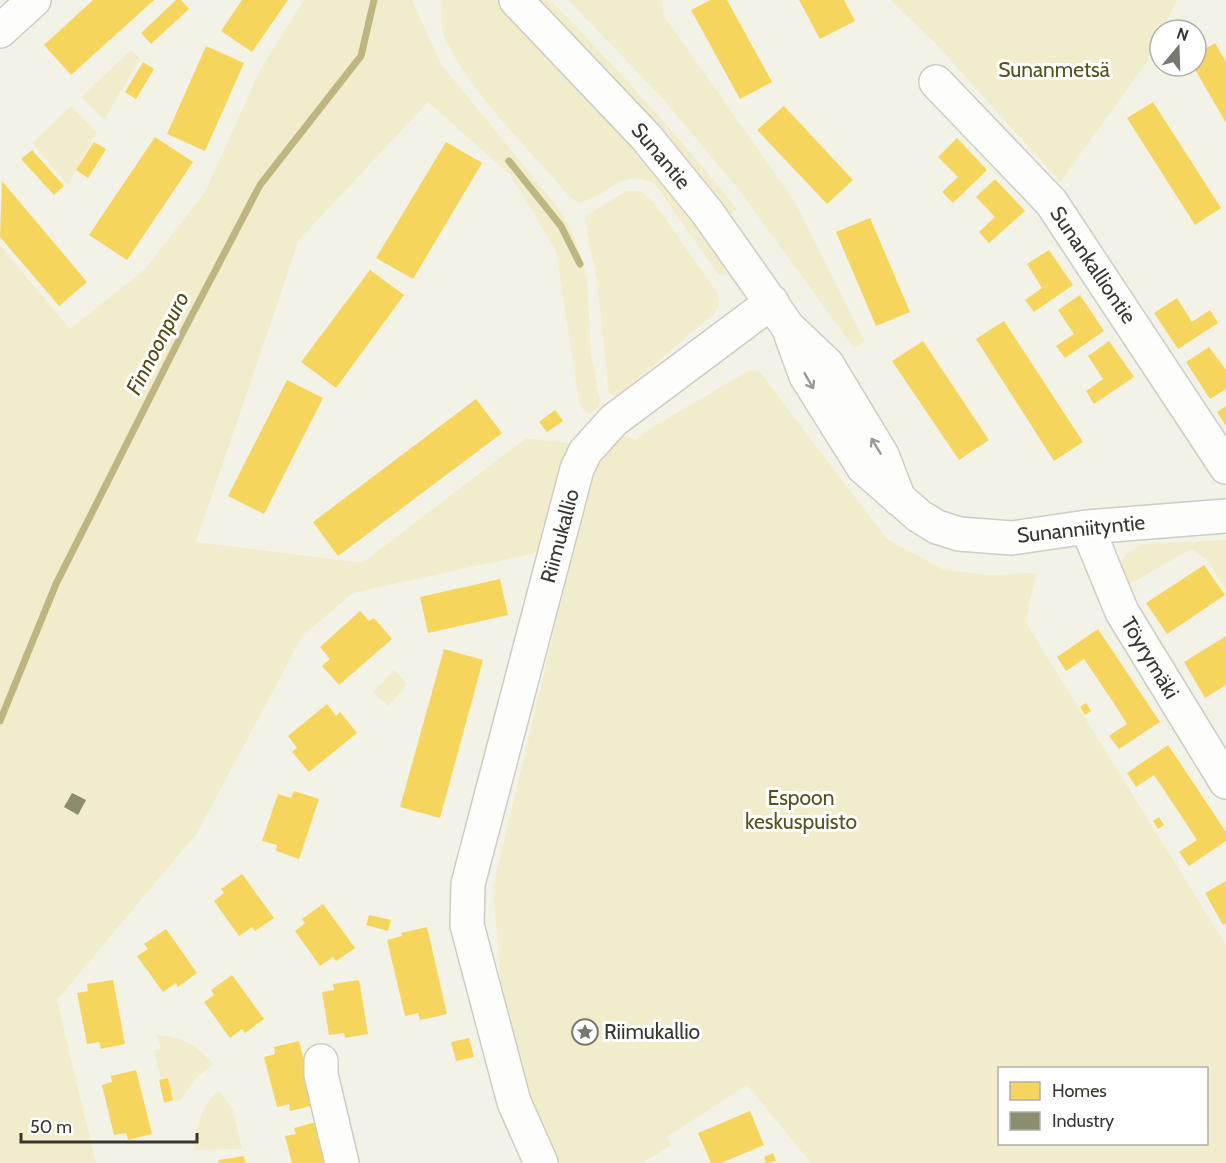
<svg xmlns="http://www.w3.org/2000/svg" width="1226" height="1163" font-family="Cabin,sans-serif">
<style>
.green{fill:#f1edcc;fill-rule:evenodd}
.homes{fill:#f6d55c}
.industry{fill:#8c8c6e}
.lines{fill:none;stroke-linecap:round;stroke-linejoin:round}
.stream{stroke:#beb680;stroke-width:7}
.minor-casing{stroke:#ceccc4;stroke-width:36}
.minor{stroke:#fdfdfb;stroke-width:33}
.oneway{stroke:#9a9a95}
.labels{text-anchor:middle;stroke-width:6;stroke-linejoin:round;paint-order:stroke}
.park-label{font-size:21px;fill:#59511a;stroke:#fff}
.street-label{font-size:21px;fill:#38372f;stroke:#fff}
.poi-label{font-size:21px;fill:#38372f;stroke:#fff;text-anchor:start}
.water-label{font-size:22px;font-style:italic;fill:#544c15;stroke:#fff}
</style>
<rect width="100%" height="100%" fill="#f3f2e7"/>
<!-- green -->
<path class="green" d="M304 0H412L441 64 560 210 573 234 587 277 591 355 600 399 599 407 590 414 584 411 579 402 556 251 511 176 428 102 299 240 196 542 362 563 526 438 569 443 540 552 353 593 303 635 197 833 57 1000 96 1163H0V245L70 329 145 269 205 192 261 68Z
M443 0H497L616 120 709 237 727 275 718 274 655 184C619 167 612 195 579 203L569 196C528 148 474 97 446 41 439 27 441 14 443 0Z
M536 0H550C617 68 678 135 737 209L730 215 660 132Z
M568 0H662L664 16 795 202 865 342 854 348 739 190 664 100Z
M890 0H1177L1147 62 1060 182 936 44Z
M131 50 140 59 104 120 81 97Z
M71 106 97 132 68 185 32 143Z
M626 191H641L655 204 718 294 719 304 715 313 617 396 609 394 597 282 584 217Z
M750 370 759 371 887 539 944 570 989 575 1036 573 1026 623 1226 945V1163H811L747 1085 667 1137 671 1145 643 1163H553L543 1147 503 1011 493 887 596 455 616 431 636 440 649 429ZM1000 1068H1206V1144H1000Z
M1226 540V590L1206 559 1191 549 1128 585 1117 566 1127 553 1143 544Z
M394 670 408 684 388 706 373 692Z
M157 1035C183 1037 197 1045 213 1064L196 1078 179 1102 173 1100 168 1078 161 1080 154 1050 161 1049Z
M219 1091 233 1110 242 1149 194 1150C196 1128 201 1104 219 1091Z"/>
<!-- homes -->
<path class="homes" d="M93 0H154L71 75 44 45Z
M176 0H181L189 9 151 44 141 33Z
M242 0H288L252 52 221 31Z
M710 0H727L772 82 740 99 691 10Z
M799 0H844L855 21 820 39Z
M1215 43 1226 62V123L1193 66H1196V54Z
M206 46 244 63 205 151 167 134Z
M143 62 154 69 136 99 125 92Z
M1153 102 1221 208 1195 225 1127 118Z
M784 106 853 180 827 204 757 130Z
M155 137 193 162 127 260 89 235Z
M957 138 987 170 953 203 942 192 958 177 938 157Z
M94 142 106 149 88 178 76 170Z
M446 142 482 163 413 279 376 258Z
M32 150 64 186 54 195 21 159Z
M995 179 1025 211 989 243 979 232 995 217 976 197Z
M2 181 87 282 59 306 0 237Z
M870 218 910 312 876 326 836 232Z
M1049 250 1073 285 1034 312 1025 300 1042 288 1027 264Z
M370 270 404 295 336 388 301 362Z
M1080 295 1104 331 1065 358 1056 346 1074 334 1058 310Z
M1177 298 1192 322 1210 310 1218 323 1178 349 1154 313Z
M1004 321 1083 442 1054 461 976 339Z
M923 341 989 440 959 460 892 361Z
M1109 341 1134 377 1094 404 1086 391 1103 379 1088 356Z
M1209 347 1226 370V389L1210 399 1186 362Z
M287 380 323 398 264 514 228 496Z
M476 399 502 433 338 556 313 522Z
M1226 406V426L1217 412Z
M555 410 563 421 547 432 539 422Z
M1204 565 1225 595 1167 634 1146 603Z
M500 579 508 615 428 633 420 597Z
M360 611 369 621 374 618 392 639 339 685 322 666 330 659 320 647Z
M1098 629 1160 722 1119 749 1109 736 1127 724 1113 702 1084 659 1066 671 1057 657Z
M1226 636V685L1205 698 1184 662Z
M444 649 483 660 440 818 400 807Z
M1086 703 1091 711 1085 715 1080 707Z
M327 704 336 716 340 712 357 733 309 772 292 752 297 748 288 736Z
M1168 745 1226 832V841L1189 866 1179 852 1197 840 1168 796 1154 775 1136 787 1127 773Z
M294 791 319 799 299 859 276 851 277 845 262 841 278 794 291 798Z
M1159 817 1164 825 1158 829 1153 821Z
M242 874 274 918 255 931 252 927 239 936 214 901 224 893 221 889Z
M1226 881V924L1223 925 1205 893Z
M323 904 355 948 336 961 333 957 320 966 295 931 305 923 302 919Z
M369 915 391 920 388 931 366 925Z
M427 927 447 1014 420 1020 418 1013 405 1016 387 940 402 936 401 933Z
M166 929 197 973 178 987 176 983 163 992 137 956 148 949 144 944Z
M232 975 264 1019 245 1033 242 1029 230 1038 204 1002 214 995 211 990Z
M113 980 125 1044 101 1049 99 1042 87 1044 77 993 88 991 87 984Z
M359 980 368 1034 345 1038 344 1033 329 1035 322 992 334 990 333 984Z
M469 1038 474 1057 456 1061 451 1042Z
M299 1041 315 1105 290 1111 289 1104 277 1107 264 1057 275 1054 274 1047Z
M136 1070 152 1134 128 1140 126 1133 114 1135 102 1085 112 1082 111 1076Z
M168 1078 173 1100 164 1103 159 1080Z
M750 1111 764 1145 721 1163H711L698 1133Z
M320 1121 330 1163H292L285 1136 296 1134 294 1128Z
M773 1153 776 1161 766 1163 764 1157Z
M244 1156 245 1163H219L218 1160Z"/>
<!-- industry -->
<path class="industry" d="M72 793 86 800 78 815 64 807Z"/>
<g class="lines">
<!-- stream -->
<path class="stream" d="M509 161 561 226 580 264
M0 721 56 584 181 336 260 185 361 56 374 0"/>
<!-- minor casing -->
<g class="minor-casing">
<path id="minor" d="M516 0 646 137 707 212 788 327 827 364 882 455 899 499
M0 31 34 0
M936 82 1051 202 1226 467
M791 335 806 376 863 467 919 516 937 527 959 534 1012 538 1087 527 1226 516
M1087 527 1122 612 1226 782
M321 1061V1075L342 1163
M541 1163 514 1102 467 925 468 884 577 469 585 452 614 420 772 302"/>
</g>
<!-- minor -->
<use href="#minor" class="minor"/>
</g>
<!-- one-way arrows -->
<defs><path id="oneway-shaft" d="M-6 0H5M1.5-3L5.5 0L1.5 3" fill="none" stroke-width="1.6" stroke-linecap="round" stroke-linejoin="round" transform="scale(1.5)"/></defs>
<g class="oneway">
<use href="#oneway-shaft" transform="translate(809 381) rotate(60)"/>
<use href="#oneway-shaft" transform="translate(876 446) rotate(-121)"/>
</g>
<!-- icons -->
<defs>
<g id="sight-ring" transform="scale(1.35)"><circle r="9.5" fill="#fff" stroke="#79786f" stroke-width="1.5"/><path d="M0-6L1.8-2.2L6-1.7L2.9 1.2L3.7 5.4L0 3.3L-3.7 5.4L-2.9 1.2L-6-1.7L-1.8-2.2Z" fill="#79786f"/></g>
</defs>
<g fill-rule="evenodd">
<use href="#sight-ring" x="585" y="1032"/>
</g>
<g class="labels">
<!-- park labels -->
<g class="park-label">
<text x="1054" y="77">Sunanmetsä</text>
<text x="801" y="805">Espoon<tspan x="801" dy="24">keskuspuisto</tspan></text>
</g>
<!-- street labels -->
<g class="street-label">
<text transform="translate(661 156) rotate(50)" y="7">Sunantie</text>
<text transform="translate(1093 265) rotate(56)" y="7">Sunankalliontie</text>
<text transform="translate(1081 529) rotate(-6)" y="7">Sunanniityntie</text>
<text transform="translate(560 536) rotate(-75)" y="7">Riimukallio</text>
<text transform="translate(1150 658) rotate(59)" y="7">Töyrymäki</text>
</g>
<!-- poi labels -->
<g class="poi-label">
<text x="604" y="1039">Riimukallio</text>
</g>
<!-- water labels -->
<g class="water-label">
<text transform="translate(157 343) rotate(-63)" y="8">Finnoonpuro</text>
</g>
</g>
<!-- legend -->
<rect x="998" y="1067" width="210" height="78" fill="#ffffff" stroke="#afafac" stroke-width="1.5"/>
<rect x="1010" y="1082" width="30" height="18" fill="#f6d55c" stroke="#afafac" stroke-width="1.5"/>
<text x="1052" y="1097" font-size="18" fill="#38372f">Homes</text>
<rect x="1010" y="1112" width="30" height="18" fill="#8c8c6e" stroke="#afafac" stroke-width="1.5"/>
<text x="1052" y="1127" font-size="18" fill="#38372f">Industry</text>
<!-- north arrow -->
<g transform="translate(1178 48) rotate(19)"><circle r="28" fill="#ffffff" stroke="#afafac" stroke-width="1.5"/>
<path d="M0-4.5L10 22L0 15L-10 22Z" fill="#79786f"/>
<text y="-9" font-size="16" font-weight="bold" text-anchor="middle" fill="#38372f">N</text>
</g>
<!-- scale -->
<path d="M21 1133v9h176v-9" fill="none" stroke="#38372f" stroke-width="3"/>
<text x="30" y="1133" font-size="18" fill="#38372f" stroke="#ffffff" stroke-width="4.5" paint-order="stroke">50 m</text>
</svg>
